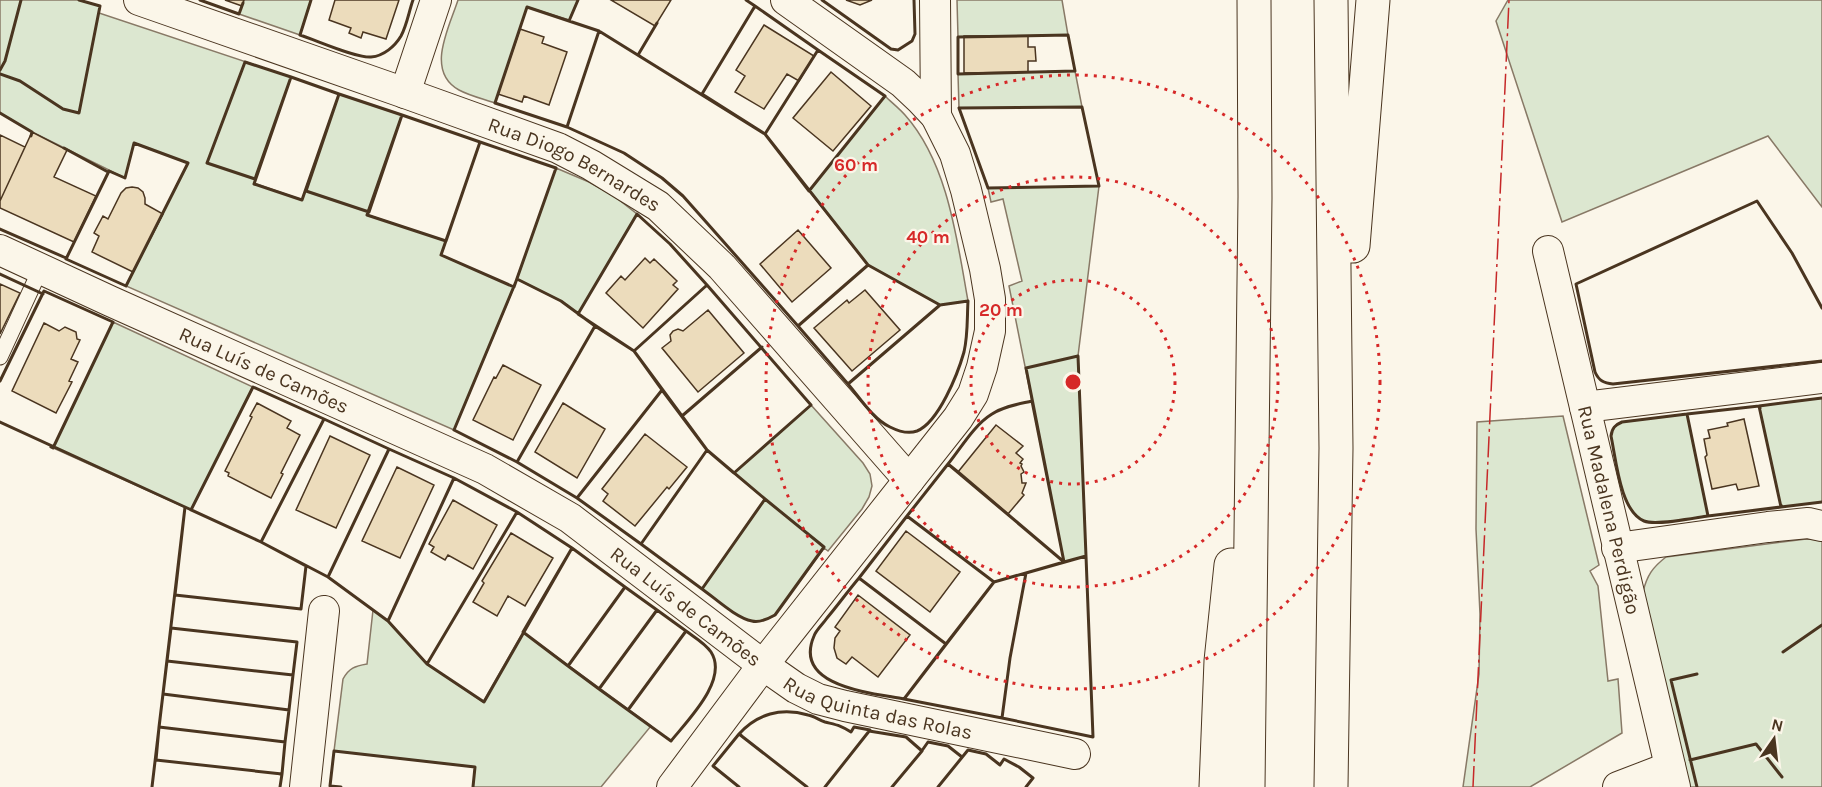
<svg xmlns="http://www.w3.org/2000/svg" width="1822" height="787" font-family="Karla,sans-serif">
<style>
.green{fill:#dce7d0;stroke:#887966;stroke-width:1.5}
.building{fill:#ecdcbc;stroke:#4a3520;stroke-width:1.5}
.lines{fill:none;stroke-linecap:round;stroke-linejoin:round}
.lane-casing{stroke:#4a3520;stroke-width:17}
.street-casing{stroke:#4a3520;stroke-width:32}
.highway-casing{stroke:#4a3520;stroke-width:35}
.lane{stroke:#fbf6e9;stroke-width:15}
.street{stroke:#fbf6e9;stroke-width:30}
.highway{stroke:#fbf6e9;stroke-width:33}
.wall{stroke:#4a3520;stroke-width:3}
.power{stroke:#c62828;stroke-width:1.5;stroke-dasharray:21 4.5 3 4.5;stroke-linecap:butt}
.ring{fill:none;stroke:#d62828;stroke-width:3;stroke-dasharray:3 6}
.labels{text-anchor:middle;stroke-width:4.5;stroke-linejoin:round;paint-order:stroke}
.street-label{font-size:20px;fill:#4a3520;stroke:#fbf6e9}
.centre{fill:#d62828;stroke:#fbf6e9;stroke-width:3}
.ring-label{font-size:18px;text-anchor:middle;font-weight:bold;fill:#d62828;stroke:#fbf6e9;stroke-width:4.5;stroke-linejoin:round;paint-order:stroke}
</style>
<rect width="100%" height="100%" fill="#fbf6e9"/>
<!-- green -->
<path class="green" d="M0 0H79L100 6 99 13 291 77 254 183 302 200 339 94 402 115 368 215 446 241 441 255 514 287 454 430 126 286 188 163 134 143 125 178 32 132 0 113Z
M244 0H311L300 35 239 14Z
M458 0H578L569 20 527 7 495 103C484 99 470 96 459 90 425 71 449 28 458 0Z
M957 0H1062L1068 35 958 37Z
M1508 0H1822V207L1768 136 1562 222 1496 21Z
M1075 71 1082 107 959 108 958 74Z
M885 96C891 102 899 108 905 115 948 163 957 240 968 301L940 305 868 265 809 191Z
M556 168 589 182 614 196 637 214 578 314 561 301 517 279Z
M1099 186 1078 356 1086 556 1064 562 1009 286 1022 281 1003 199 991 202 988 188Z
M113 322 253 387 191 510 53 448Z
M1822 398V502L1781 507 1759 406Z
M811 405 863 463 870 474 872 486 869 497 862 509 828 551 824 548 775 615C768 619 760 623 752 621 736 618 715 598 702 589L765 499 734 473Z
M1687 414 1708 516C1694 518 1656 526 1644 521 1620 511 1616 459 1611 436 1612 428 1615 425 1622 422Z
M1563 416 1599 565 1590 571 1598 586 1608 681 1618 679 1622 733 1530 787H1463L1479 674 1480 614 1476 529 1477 422Z
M1806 539 1822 540V787H1689L1643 592C1647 575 1653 567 1666 557Z
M373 610 388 621 427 664 483 702 523 632 651 726 601 787H473L475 767 334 751 343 679C349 668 355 666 367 664Z"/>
<!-- building -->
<path class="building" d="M225 0H244L242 6Z
M335 0H399L386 39 363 32 361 38 349 33 351 28 329 20Z
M611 0H671L655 26Z
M846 0H872L860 5Z
M764 25 814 56 799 81 787 74 764 109 735 92 745 76 736 70Z
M520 29 544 37 542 43 567 52 549 105 524 96 522 102 498 94Z
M964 36H1028V47H1035L1036 61H1028V72L964 73Z
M831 72 871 106 833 151 793 118Z
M32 132 67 150 54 177 96 196 74 242 0 208V201Z
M0 135 25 147 0 201Z
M132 187 138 188 143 192 145 198V204L163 214 133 272 92 252 99 236 94 233 103 216 108 219 121 193 126 188Z
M798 230 831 268 792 302 760 264Z
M645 258 650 263 654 259 677 281 673 285 678 289 643 328 606 293 621 276 625 280Z
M0 284 20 293 0 334Z
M865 290 900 330 852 371 814 328 847 300 849 303Z
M708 310 744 353 698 392 662 348 671 341 670 335 673 331 678 329 683 331Z
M44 323 59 331 65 327 76 332 77 339 80 340 71 359 78 362 69 381 72 382 56 413 12 391Z
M503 365 541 385 513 440 473 420 494 377 496 378Z
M257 403 291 421 287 428 300 435 281 473 283 474 271 498 228 476 229 473 225 471 252 417 250 416Z
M563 403 605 429 577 478 535 452Z
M1744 419 1759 486 1738 490 1736 484 1712 489 1705 457 1707 455 1704 439 1710 438 1708 430 1728 426 1727 423Z
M996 425 1023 446 1016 453 1023 459 1020 463 1022 464 1021 466 1024 472 1021 474 1022 483H1026L1022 493 1024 495 1008 514 958 472Z
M645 434 687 467 669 489 667 487 635 526 603 501 608 494 602 489Z
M330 436 370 455 336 528 296 510Z
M397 467 434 485 400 558 362 541Z
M453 500 497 525 473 569 448 555 445 560 431 552 434 547 429 544Z
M906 531 960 572 930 612 876 571Z
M511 533 553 558 525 606 508 596 497 616 473 602 484 583 482 581Z
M858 595 910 635 878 677 852 657 846 664 837 658 834 648 835 638 840 631 835 627Z"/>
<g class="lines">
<!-- lane casing -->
<g class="lane-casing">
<path id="lane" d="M0 357 40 270"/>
</g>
<!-- street casing -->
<g class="street-casing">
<g id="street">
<path id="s1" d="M139 0 405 93 558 148 591 165 658 206 722 267 909 480"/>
<path d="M935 0 936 116"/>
<path d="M405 93 436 0"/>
<path id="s2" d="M0 250 110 301 485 469 570 518 763 665 796 688 818 699 845 706 1075 754"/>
<path id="s3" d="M1548 251 1675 787"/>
<path d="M1585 407 1822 378"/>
<path d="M1617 548 1768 527 1808 523 1822 526"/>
<path d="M305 787 324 611"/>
<path d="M672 787 763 665 958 418 973 394 982 367 990 331V299L985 269 966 190 955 154 936 116 920 99 903 83 786 0"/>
<path d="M1618 787 1670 767"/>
</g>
</g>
<!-- highway casing -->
<g class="highway-casing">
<path id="highway" d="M1353 246 1373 0
M1216 787 1221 661 1231 565
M1248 787 1255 197 1254 0
M1331 787 1336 448 1331 0"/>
</g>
<!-- lane -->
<use href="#lane" class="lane"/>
<!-- street -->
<use href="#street" class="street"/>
<!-- highway -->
<use href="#highway" class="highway"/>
<!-- wall -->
<path class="wall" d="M200 0 239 14 243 3
M311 0 300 35C316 40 355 58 371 57 384 56 395 46 401 36 407 25 409 11 413 0
M746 0 755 6 754 8
M822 0 891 49 898 50 912 41 915 34 914 0
M755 6 818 50 765 134 702 94Z
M527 7 599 31 567 127 495 103Z
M569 21 578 0
M599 31 765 134 868 265 798 326 707 223 683 196 662 178 624 153 567 127Z
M1068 35 1075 71 958 74V37Z
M818 50 885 96 809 191 765 134Z
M640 56 638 55 657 23
M245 62 291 77 255 179 207 163Z
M0 70 5 61 21 0
M0 74 20 81 63 109 79 113 100 6 79 0
M291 77 339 94 302 200 254 184Z
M339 94 402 115 369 212 306 191Z
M1082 107 1099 186 988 188 959 108Z
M0 113 32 132 31 136
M402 115 480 142 446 241 367 215Z
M480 142 556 168 514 287 441 255Z
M134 143 188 163 126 286 66 259 109 171 125 178Z
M64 148 108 172
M637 214 670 244 707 285 634 351 578 314Z
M0 229 66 258
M868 265 940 305 848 384 798 326Z
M0 274 43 294 42 295
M517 279 561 301 595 326 517 462 454 430Z
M968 301C967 318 968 335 964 352 958 373 939 422 917 431 909 434 898 431 890 427 873 419 860 398 848 384L940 305Z
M1822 308 1792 253 1757 201 1576 284 1595 372C1599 381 1604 383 1613 384L1822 361
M595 326 634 351 662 390 577 498 517 462Z
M762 347 682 416 707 450 734 473 811 405 707 285 634 351 682 416 762 347
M1078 356 1086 556 1064 562 1026 368Z
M0 381 44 291 113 322 53 448 51 447
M253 387 324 419 261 542 191 510Z
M662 390 707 450 641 544 577 498Z
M1032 401 1064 562 948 464C961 448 974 425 992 414 1004 406 1019 404 1032 401Z
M1759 406 1781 507 1708 516 1687 414Z
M1760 408 1759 406 1822 398
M1687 414 1708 516C1694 518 1656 526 1644 521 1620 511 1616 459 1611 436 1612 428 1615 425 1622 422Z
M324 419 389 449 328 577 261 542Z
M0 422 185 507 152 787
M389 449 454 478 388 621 328 577Z
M707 450 765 499 702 589 641 544Z
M948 464 958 472 1064 562 994 582 907 516Z
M454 478 517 512 427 664 388 621Z
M765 499 824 547 775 615C768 619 760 623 752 621 736 618 715 598 702 589Z
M1781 505V507L1822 502
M185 507 261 542 306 566 301 609 175 595Z
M517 512 572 548 484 702 427 664Z
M907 516 994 582 946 644 859 578Z
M572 548 625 587 568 666 523 632Z
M1086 556 1093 737 1002 718 1010 658 1026 573Z
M1026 573 1010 658 1002 718 904 699 994 582Z
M859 578 946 644 904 699C873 693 792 687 814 636 816 630 823 624 827 618 838 605 848 591 859 578Z
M625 587 657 610 599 689 568 666Z
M657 610 686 631 628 710 599 689Z
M171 628 297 642 293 675 167 661Z
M686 631C694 637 705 643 711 652 729 680 687 721 671 741L628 710Z
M1783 652 1822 625
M167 661 293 675 289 710 163 694Z
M163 694 289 710 285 742 159 727Z
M159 727 285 742 282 774 156 760Z
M869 731 906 737 922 751 892 787
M921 752 928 742 948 746 962 757
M1690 760 1756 744 1782 777
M280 774H282L280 787
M341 787 330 786 334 751 475 767 473 787
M739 787 713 766 739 734 741 735
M807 787 739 734C757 714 781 707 808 715 814 716 819 720 825 722 837 725 840 725 851 732L854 727 870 730 825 787
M938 787 968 750 986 754 1000 765 1004 759 1019 767 1033 778 1026 787
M1697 787 1671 680 1697 674"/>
<!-- power -->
<path class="power" d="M1473 787 1509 0"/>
</g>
<!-- distance rings -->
<g class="ring">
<circle cx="1073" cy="382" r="102"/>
<circle cx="1073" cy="382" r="205"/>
<circle cx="1073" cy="382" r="307"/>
</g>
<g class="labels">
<!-- street labels -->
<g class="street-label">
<text dy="7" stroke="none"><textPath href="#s1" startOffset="466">Rua Diogo Bernardes</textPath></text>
<text dy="7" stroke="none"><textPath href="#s2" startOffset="290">Rua Luís de Camões</textPath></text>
<text dy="7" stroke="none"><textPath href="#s3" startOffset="266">Rua Madalena Perdigão</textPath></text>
<text dy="7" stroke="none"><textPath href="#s2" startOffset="776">Rua Luís de Camões</textPath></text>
<text dy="7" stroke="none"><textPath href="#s2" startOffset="998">Rua Quinta das Rolas</textPath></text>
</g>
</g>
<circle cx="1073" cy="382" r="9" class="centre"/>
<g class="ring-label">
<text x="856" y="171">60 m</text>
<text x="928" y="243">40 m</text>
<text x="1001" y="316">20 m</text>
</g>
<!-- north arrow -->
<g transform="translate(1774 739) rotate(14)" stroke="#fbf6e9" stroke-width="4.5" paint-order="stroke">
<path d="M0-4.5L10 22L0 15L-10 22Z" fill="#4a3520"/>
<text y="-9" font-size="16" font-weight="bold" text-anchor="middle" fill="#4a3520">N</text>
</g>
</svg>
